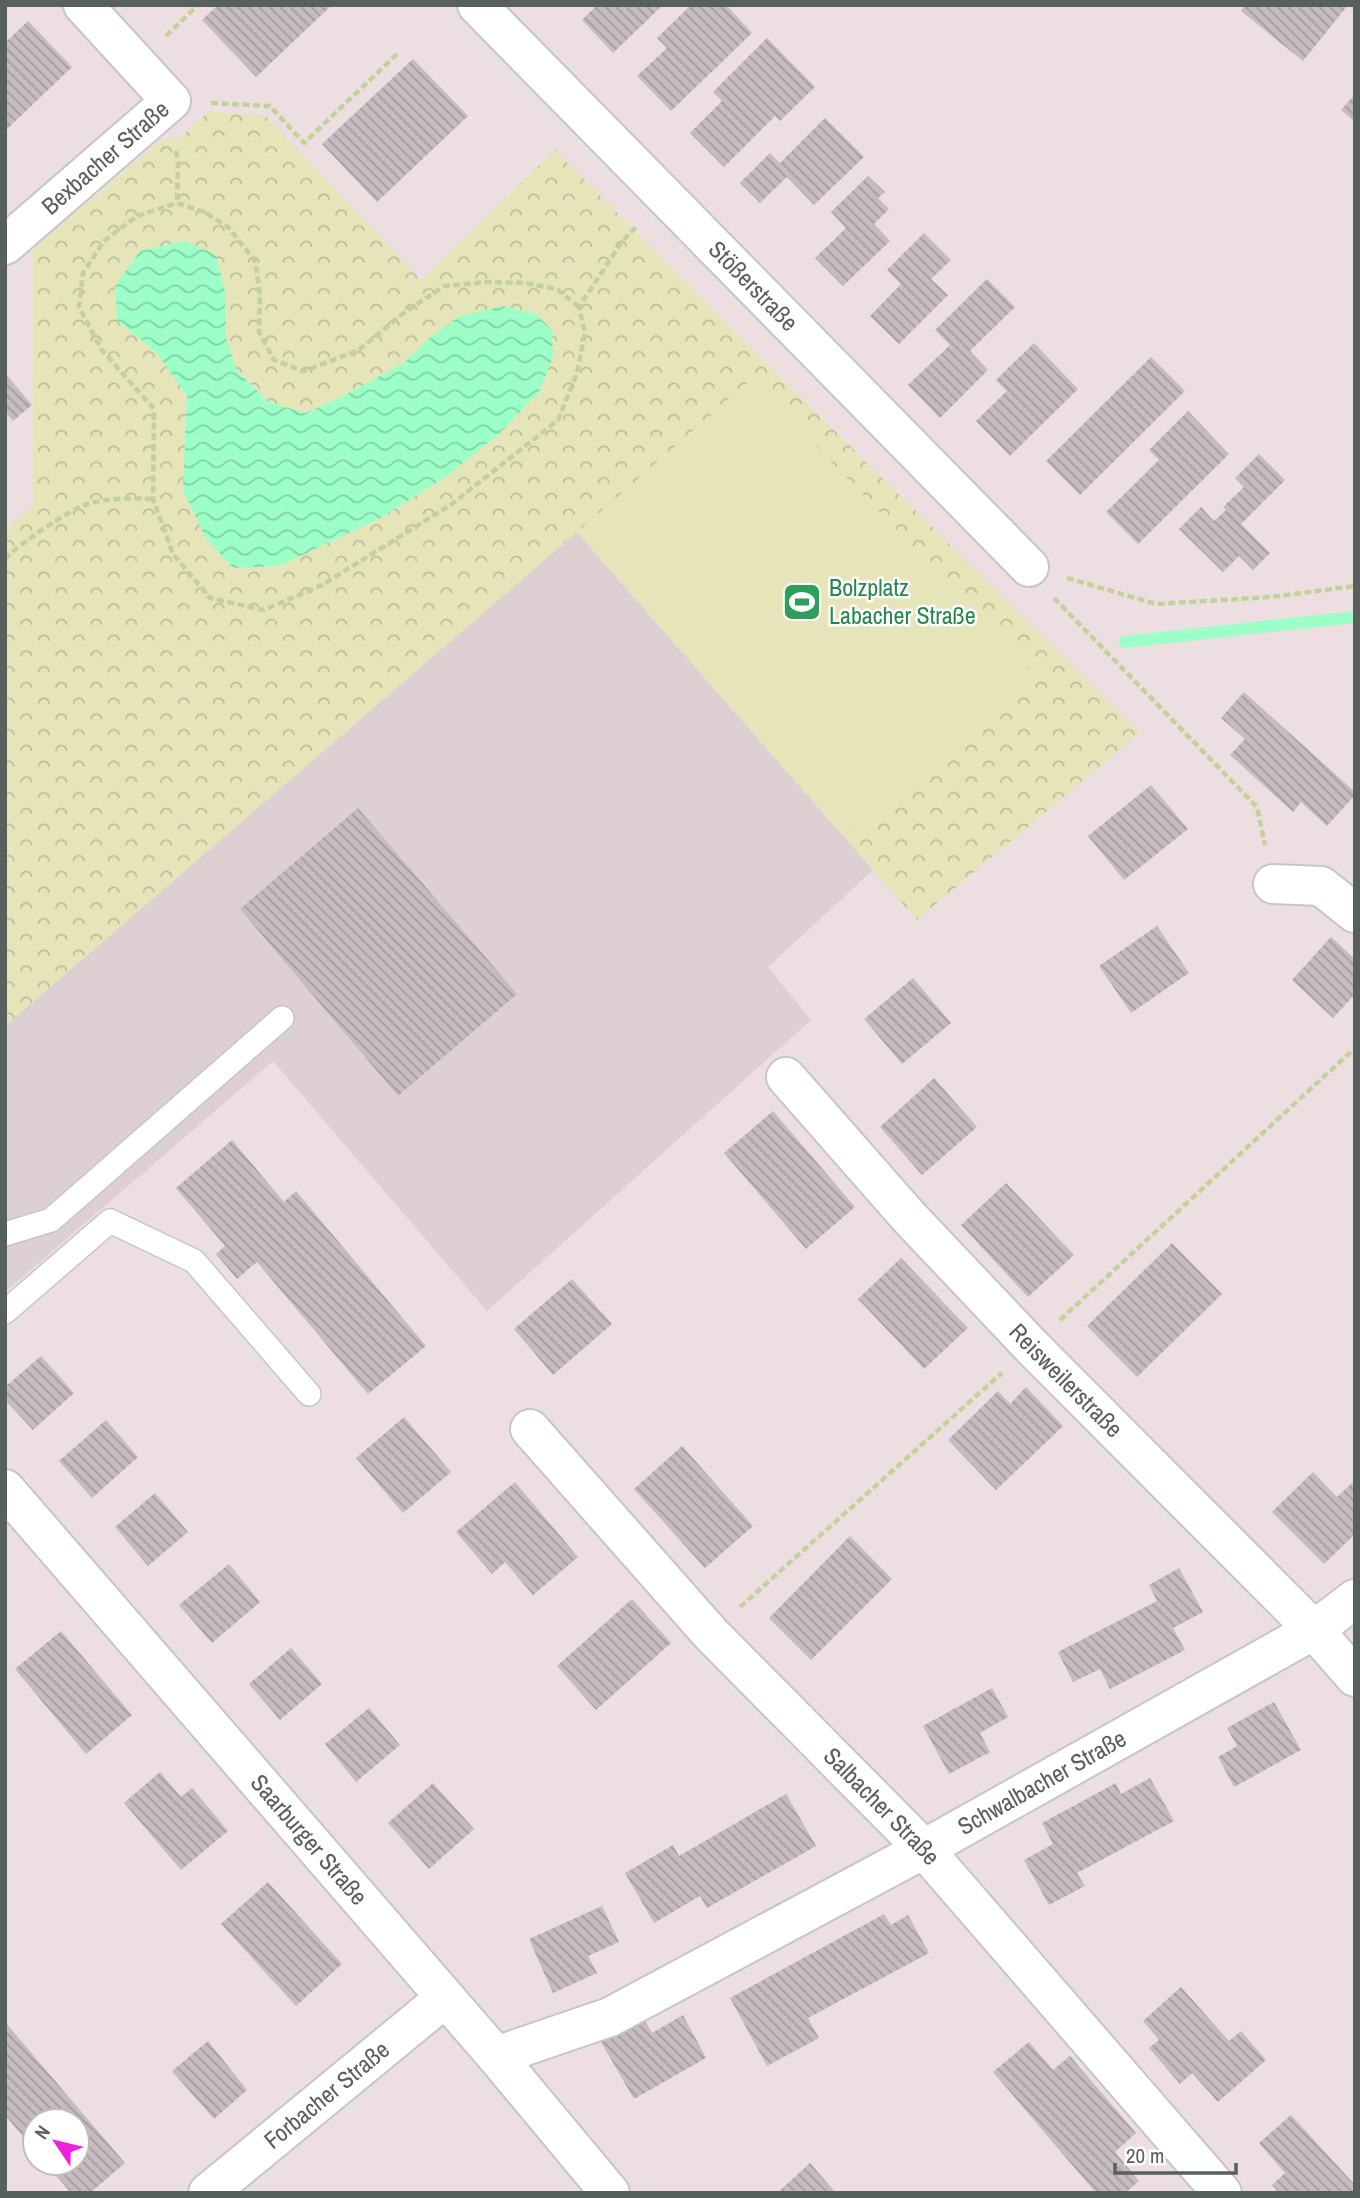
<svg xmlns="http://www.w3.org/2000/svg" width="1360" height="2198" font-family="'Archivo Narrow',sans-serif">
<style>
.education{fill:#decfd2}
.park{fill:url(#park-crowns)}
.pitch{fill:#e5e5b9}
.water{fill:url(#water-waves)}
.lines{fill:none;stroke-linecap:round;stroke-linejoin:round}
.stream{stroke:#9bffc7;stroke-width:12}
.building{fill:url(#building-back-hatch)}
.service-casing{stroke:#c1c8c6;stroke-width:26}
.minor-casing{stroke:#c1c8c6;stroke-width:42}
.path{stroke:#c3d299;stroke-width:4.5;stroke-dasharray:7 3.5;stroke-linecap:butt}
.service{stroke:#fff;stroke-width:23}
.minor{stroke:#fff;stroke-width:38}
.labels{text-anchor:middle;stroke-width:5;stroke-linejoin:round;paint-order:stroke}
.street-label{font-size:24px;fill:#58605d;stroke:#fff}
.leisure-label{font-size:24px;fill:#27864d;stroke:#fff;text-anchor:start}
</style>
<defs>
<pattern id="park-crowns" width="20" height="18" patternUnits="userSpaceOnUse" patternTransform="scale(1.75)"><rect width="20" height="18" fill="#e5e5b9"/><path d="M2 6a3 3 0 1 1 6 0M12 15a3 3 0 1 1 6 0" fill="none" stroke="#bcbd9a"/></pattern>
<pattern id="water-waves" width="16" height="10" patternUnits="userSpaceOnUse" patternTransform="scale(1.75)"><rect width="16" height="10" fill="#9bffc7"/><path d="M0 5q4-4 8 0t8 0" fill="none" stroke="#81d2a5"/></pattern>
<pattern id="building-back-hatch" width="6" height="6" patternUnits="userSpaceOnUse" patternTransform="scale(1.75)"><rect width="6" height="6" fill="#c6bbbf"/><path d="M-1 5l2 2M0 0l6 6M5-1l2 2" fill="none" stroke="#a49b9e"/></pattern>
</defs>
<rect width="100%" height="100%" fill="#ecdee1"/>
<!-- education -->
<path class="education" d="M577 532 873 870 768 967 811 1020 487 1311 273 1061 5 1292V1026Z"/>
<!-- park -->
<path class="park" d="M209 111 264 115 421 280 555 150 733 330 1140 733 917 920 577 532 5 1026V530L33 506V249L163 139 180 138Z"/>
<!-- pitch -->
<path class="pitch" d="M752 379 1033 673 845 837 577 532Z"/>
<!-- water -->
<path class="water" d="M184 241 215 254 225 290 226 338 237 371 269 402 305 413 339 398 404 363 427 340 460 316 504 306 536 314 552 330 553 357 539 392 499 434 447 476 379 519 279 566 233 568 205 537 183 490 187 396 157 353 117 320 115 286 140 251Z"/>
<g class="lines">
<!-- stream -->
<path class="stream" d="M1125 642 1355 617"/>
</g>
<!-- building -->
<path class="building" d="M218 5H332L256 77 202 20Z
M597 5H663L613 53 582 20Z
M691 5H726L752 33 671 111 637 76 667 48 657 38Z
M1245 5H1348L1303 61 1241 11Z
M28 21 72 67 5 131V43Z
M767 38 815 87 780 121 775 116 724 167 690 133 722 101 713 92Z
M413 59 468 116 377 202 322 144Z
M1355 94V122L1341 110Z
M825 118 864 157 814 205 787 177 760 203 740 183 770 153 780 163Z
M868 176 885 192 878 198 889 209 874 224 890 241 843 286 815 258 846 228 831 212Z
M924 233 951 260 931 279 948 295 899 344 870 316 901 284 887 270Z
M987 279 1015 307 970 351 988 370 940 418 908 385 950 345 935 330Z
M1034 343 1078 389 1010 456 976 421 1007 391 996 380Z
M1151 357 1185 391 1080 495 1046 461Z
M5 373 32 405 13 421 7 414 5 415Z
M1188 411 1229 454 1138 544 1106 512 1159 460 1149 450Z
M1259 454 1285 480 1241 524 1270 553 1253 570 1239 556 1223 572 1179 529 1201 507 1214 521 1226 510 1223 507 1244 487 1235 478Z
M1244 692 1355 792V795L1327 826 1301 802 1293 812 1230 755 1245 739 1221 718Z
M1151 785 1188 829 1124 880 1088 836Z
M358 808 517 994 398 1096 240 909Z
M1157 926 1189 973 1131 1013 1099 966Z
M1331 937 1355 959V994L1333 1018 1292 980Z
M913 978 951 1023 902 1064 864 1019Z
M934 1078 977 1127 922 1175 880 1127Z
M773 1111 855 1207 806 1249 724 1153Z
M232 1140 284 1202 296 1191 426 1346 368 1394 257 1262 237 1279 216 1254 225 1246 176 1188Z
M1006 1183 1074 1255 1028 1297 961 1225Z
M1172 1243 1222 1294 1137 1377 1087 1326Z
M901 1258 968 1328 924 1369 858 1299Z
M572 1279 612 1324 553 1375 514 1329Z
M41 1356 74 1393 33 1430 5 1400V1387Z
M1026 1387 1063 1426 996 1490 948 1440 998 1391 1010 1404Z
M404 1417 451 1472 403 1513 356 1458Z
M106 1420 138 1457 92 1498 59 1461Z
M682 1446 753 1526 705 1568 634 1489Z
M1313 1472 1337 1497 1355 1480V1534L1324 1564 1272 1512Z
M515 1482 578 1557 533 1595 505 1562 492 1574 456 1532Z
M155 1493 188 1532 148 1566 115 1527Z
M850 1536 892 1579 811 1660 769 1618Z
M229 1564 260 1602 212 1643 179 1605Z
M1179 1568 1203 1612 1173 1628 1185 1650 1110 1689 1100 1669 1073 1682 1058 1652 1157 1601 1149 1585Z
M632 1599 671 1643 596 1710 557 1666Z
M61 1631 132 1715 86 1754 15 1669Z
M291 1648 322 1684 280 1720 249 1684Z
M992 1688 1008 1717 980 1733 990 1752 949 1774 923 1726Z
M1274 1702 1301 1750 1234 1787 1218 1757 1237 1746 1227 1728Z
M369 1708 400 1745 356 1782 325 1744Z
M160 1772 181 1797 192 1788 228 1831 181 1870 124 1803Z
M1150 1778 1174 1821 1077 1873 1085 1886 1049 1905 1024 1860 1053 1844 1042 1823 1116 1783 1121 1794Z
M433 1783 474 1829 429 1869 388 1823Z
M786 1794 816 1846 707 1908 700 1896 654 1923 625 1873 673 1845 679 1856Z
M268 1882 342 1964 296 2006 221 1924Z
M602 1906 619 1942 588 1956 597 1973 553 1993 529 1939Z
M884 1914 891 1925 908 1915 929 1953 808 2018 819 2038 767 2066 730 1998Z
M1181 1987 1229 2041 1241 2031 1266 2060 1218 2102 1192 2073 1180 2084 1149 2048 1159 2040 1143 2021Z
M683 2015 706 2058 634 2099 601 2042 644 2019 652 2033Z
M5 2022 125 2163 90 2193H71L45 2163H77V2121H35V2151L5 2115Z
M208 2041 247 2090 214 2119 172 2071Z
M1029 2042 1053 2070 1070 2056 1136 2133 1115 2152 1139 2181 1125 2193H1096L993 2072Z
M1291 2115 1355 2185V2193H1279L1272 2185 1285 2173 1259 2143Z
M810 2163 836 2193H777Z"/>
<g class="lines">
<!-- service casing -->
<g class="service-casing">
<path id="service" d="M5 1234 51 1220 282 1018
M5 1312 110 1221 194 1261 309 1394"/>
</g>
<!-- minor casing -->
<g class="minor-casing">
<g id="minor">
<path id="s1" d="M477 5 1029 567"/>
<path id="s2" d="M5 245 171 101 83 5"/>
<path d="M1273 884 1321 886 1355 913"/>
<path id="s3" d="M786 1077 908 1216 1031 1346 1314 1630 1355 1677"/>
<path id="s4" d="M530 1429 711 1634 924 1849 1222 2193"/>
<path id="s5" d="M5 1489 496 2056 610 2193"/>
<path id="s6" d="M496 2056 610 2017 924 1849 1314 1630 1355 1599"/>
<path id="s7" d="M208 2193 445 1998"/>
</g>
</g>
<!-- path -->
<path class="path" d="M166 36 198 5
M211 103 270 106 304 143 397 54
M176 151 178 163 177 203
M579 307 557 289 525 283 487 282 444 286 401 315 359 350 304 371 274 360 259 332 260 294 255 261 228 227 204 212 177 203 137 216 104 241 83 273 79 307 101 349 154 409 153 499 173 554 210 598 264 610 322 585 452 504 558 420 577 373 585 333 579 307 623 240 638 225
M5 559C18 545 69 510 87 504 108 498 131 498 153 499
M1067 578 1156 604 1271 597 1355 586
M1054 598 1257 807 1265 845
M1060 1320 1355 1048
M740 1607 1002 1373"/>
<!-- service -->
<use href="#service" class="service"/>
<!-- minor -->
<use href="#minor" class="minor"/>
</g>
<!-- icons -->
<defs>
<g id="stadium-square" transform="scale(2.0125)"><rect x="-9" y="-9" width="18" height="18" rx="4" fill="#2e9e5b" stroke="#fff"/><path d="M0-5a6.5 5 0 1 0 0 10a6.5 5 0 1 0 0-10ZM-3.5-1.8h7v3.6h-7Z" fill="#fff"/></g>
</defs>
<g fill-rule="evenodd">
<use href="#stadium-square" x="802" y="602"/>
</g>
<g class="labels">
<!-- street labels -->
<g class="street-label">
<text dy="8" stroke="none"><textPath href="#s2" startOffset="133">Bexbacher Straße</textPath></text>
<text dy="8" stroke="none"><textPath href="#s1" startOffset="394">Stößerstraße</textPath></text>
<text dy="8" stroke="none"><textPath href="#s3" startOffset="413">Reisweilerstraße</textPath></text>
<text dy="8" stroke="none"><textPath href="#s6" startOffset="612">Schwalbacher Straße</textPath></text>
<text dy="8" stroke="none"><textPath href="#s4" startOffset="516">Salbacher Straße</textPath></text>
<text dy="8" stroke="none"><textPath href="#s5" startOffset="464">Saarburger Straße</textPath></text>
<text dy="8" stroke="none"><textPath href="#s7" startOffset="154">Forbacher Straße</textPath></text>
</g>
<!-- leisure labels -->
<g class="leisure-label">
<text x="829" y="596">Bolzplatz<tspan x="829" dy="28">Labacher Straße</tspan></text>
</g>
</g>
<!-- border -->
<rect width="1360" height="2198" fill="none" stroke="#58605d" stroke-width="14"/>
<!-- north arrow -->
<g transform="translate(56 2142) rotate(305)"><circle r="33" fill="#ffffff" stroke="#bcbfbe" stroke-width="2"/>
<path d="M0-5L12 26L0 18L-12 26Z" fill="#ef21de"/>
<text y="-10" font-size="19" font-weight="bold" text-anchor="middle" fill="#58605d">N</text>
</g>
<!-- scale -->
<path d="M1115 2163v10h121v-10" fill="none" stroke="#58605d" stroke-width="3.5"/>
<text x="1126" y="2163" font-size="21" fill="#58605d" stroke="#ffffff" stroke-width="5" paint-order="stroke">20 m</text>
</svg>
